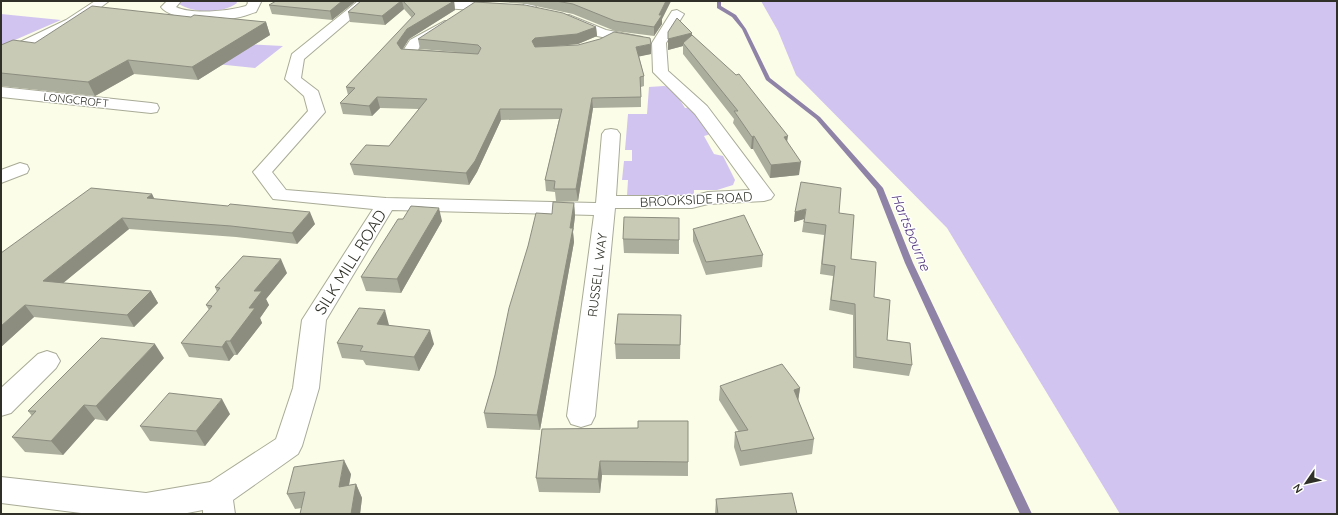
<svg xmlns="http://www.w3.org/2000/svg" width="1338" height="515" font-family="Quicksand,sans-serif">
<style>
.green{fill:#d2c4f0}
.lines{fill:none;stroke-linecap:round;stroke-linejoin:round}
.stream{fill:#8f83a7;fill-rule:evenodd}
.minor-casing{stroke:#a9ab97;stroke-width:2}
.minor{fill:#fff;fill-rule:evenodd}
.wall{fill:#acae9d}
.shaded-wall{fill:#8c8d7f}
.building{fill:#c8cab6;stroke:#8c8d7f}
.labels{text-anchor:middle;stroke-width:3;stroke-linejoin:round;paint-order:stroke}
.far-street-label{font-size:11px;fill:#303028;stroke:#fff}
.street-label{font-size:13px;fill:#303028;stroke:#fff}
.water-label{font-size:14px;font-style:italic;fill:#53387d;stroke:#fff}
.near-street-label{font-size:16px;fill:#303028;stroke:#fff}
</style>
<rect width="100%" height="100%" fill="#fbfde8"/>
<!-- green -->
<path class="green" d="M183 1H236L237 3C222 14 196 14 179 4Z
M761 1H1337V514H1120L947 228 796 75 778 31Z
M1 14 61 20 1 46Z
M116 37 283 46 255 68 51 47Z
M664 86 670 87 684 98 680 100 685 108 693 107 711 134 704 136 714 154 723 156 735 180 733 185 717 190H694V197L627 196 628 180H622L624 161H632V150H625L628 114H647L649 87Z"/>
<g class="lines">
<!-- stream -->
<path class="stream" d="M717 1H721V6L736 15 746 29 770 78 820 117 883 188 913 263 1032 514H1020L905 263 876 189 816 119 766 80 742 29 732 17 717 8Z"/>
<!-- minor casing -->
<g class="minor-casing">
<path id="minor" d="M95 1H109L76 26 1 60V51L66 20Z
M167 1H181L176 7C192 15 229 11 246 6L248 3 247 1 261 2 256 12C249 14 242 17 235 18 218 21 171 21 161 7Z
M358 1H372L304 59 301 78 318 91 325 112 272 172 286 190 386 198 596 203 602 134 605 130 611 129 617 130 620 134 616 196H692L708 192 750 190 695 114 653 72 652 43 672 11 677 10 684 14 666 43 668 71 707 106 774 195 771 199 764 201 708 204 692 208H615L595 416 591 424 581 427 571 424 567 416 594 215 392 210 326 320 319 388 302 446 298 454 233 500 235 514H203V510L182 514H89L1 503V477L146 493 210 482 276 439 293 388 302 320 373 209 273 199 253 172 308 111 304 96 285 79 292 54Z
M397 1C412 1 500 0 506 8L500 12 403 5Z
M527 1H540L531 12H521L520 9Z
M569 15 606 30 642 37 644 40 642 43 637 44 597 36 564 22 562 19 564 16Z
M445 21 450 22 452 25 450 28 420 46 418 50 436 52 438 55 436 58 431 59 403 57 401 54 410 40Z
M1 87 151 103 157 104 159 108 157 112 151 113 1 97Z
M20 163 27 165 29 169 27 173 1 183V170Z
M47 351 56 354 60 361 56 368 11 413 1 416V388L38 354Z"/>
</g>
<!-- minor -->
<use href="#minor" class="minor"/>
</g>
<!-- wall -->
<path class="wall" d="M356 1 332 20 272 14 269 5Z
M361 1H454L455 10 409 39 403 49 455 52 420 49 418 39 596 27 597 36 578 44 554 46 651 54 639 56 644 76V86L641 87V107L593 108 578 201H556L555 192 546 191 545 180 559 119 501 120 477 172 469 185 354 175 350 164 389 146 419 109 380 108 372 116 343 114 340 103 348 95 346 87 412 18 404 9 385 25 350 22 348 12Z
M486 1H671L662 19V24L654 36 615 31 573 14 526 4Z
M191 17 266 22 270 35 198 80 134 74 95 96 1 86V45L35 43Z
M668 32 692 33V35L787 141 799 175 770 178 753 149H751L733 123 734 119 683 54V46L668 50Z
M152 194 154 199 315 224 297 244 236 237 129 229 63 283 151 291 158 303 134 327 34 317 1 347V253Z
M574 203 575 216 573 232 574 242 540 430 487 428 484 413 495 375 528 246 552 214Z
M795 212 839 213 851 259 874 297 887 340 912 365 909 376 853 368V315L829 310 833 276 820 274 824 235 802 232 804 219 794 222Z
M679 218V254L624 253 623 239Z
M403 219 442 221 401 293 366 291 361 277Z
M693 229 763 255 762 267 706 275 693 241Z
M287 273 266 299 269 305 260 318 262 323 237 355H234L229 361 189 357 181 343 209 310 206 305 217 292 215 287Z
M681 315 680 359H616L615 344Z
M389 325 434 344 419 371 366 365 363 360 342 358 337 343Z
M164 358 107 421 95 419 63 455 25 452 12 437 32 416 28 411Z
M720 386 800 388 798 400 814 439 812 454 740 466 734 447 735 432H739L719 400Z
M230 414 205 446 150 441 140 426Z
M542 429 688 462V476L602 475 600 493 539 492 536 478Z
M351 474 349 485 356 484 362 498 360 514H300L302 508 295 509 287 494Z
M716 499 797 514H715Z"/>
<!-- shaded-wall -->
<path class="shaded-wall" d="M342 1H356L332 20 330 11Z
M401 1H402L404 9 385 25 382 16Z
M454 1 455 10 409 39 400 53 397 43 407 29Z
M666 1H671L662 19V24L654 36V27L659 15Z
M266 22 270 35 198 80 192 67Z
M596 27 597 36 578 44 536 48 533 51 532 41 535 38Z
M692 33V44L683 43V46L668 50V39Z
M651 44V54L637 57 636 47Z
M128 60 134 74 95 96 88 82Z
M377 97 380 108 372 116 369 106Z
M592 98 593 108 578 201 576 189Z
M500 109 501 120 477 172 469 185 466 173Z
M754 136 753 149H751L752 137Z
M788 136 786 149 784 137Z
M801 162 799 175 770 178 771 165Z
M152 194 158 206 147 198Z
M574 203 575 216 573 232 574 242 540 430 537 415 570 228Z
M439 208 442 221 401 293 397 279Z
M806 209 804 219 794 222 795 212Z
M310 212 315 224 297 244 292 233Z
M122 218 129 229 51 293 43 281Z
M281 259 287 273 266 299 269 305 260 318 262 323 237 355 230 341 249 308 254 291Z
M151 291 158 303 134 327 127 315Z
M25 305 34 317 1 347V326Z
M385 310 389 325 382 338 377 324Z
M430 330 434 344 419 371 414 357Z
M226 341 234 355 229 361 222 347Z
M155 344 164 358 107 421 96 406Z
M800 388 798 402 794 390Z
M222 399 230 414 205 446 196 431Z
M84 405 95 419 63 455 51 441Z
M344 460 351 474 346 501 339 487Z
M600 461 602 475 600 493 598 479Z
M356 484 362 498 360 514H351Z"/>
<!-- building -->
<path class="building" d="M276 1H342L330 11 269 5Z
M361 1H401L382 16 348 12Z
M403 1H454L407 29 397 43 401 49 478 54 481 48 478 45 418 39 475 2 525 5 563 13 596 27 577 34 535 38 532 41 535 47 578 45 600 39 614 32 650 38 651 44 636 47 644 76 640 77 641 97 592 98 576 189H554L555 181 545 180 562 109H500L475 161 466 173 350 164 366 145 389 146 427 99 377 97 369 106 340 103 355 88 346 87 415 14Z
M556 1H666L659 15H662L654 27 615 21 573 4Z
M92 6 191 17 194 15 266 22 192 67 128 60 88 82 1 73V45L13 40 35 43Z
M677 18 692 33 668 39V32Z
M692 35 736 75 739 74 788 136 784 137 801 162 771 165 754 136 752 137 734 111H738L683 43Z
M801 182 841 188 839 213 854 215 851 259 876 262 874 297 890 300 887 340 910 343 912 365 856 357 855 304 831 300 835 266 822 264 826 225 804 222 806 209 795 212Z
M91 188 152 194 147 198 228 206 230 204 310 212 292 233 231 226 122 218 43 281 151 291 127 315 25 305 1 326V253Z
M553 202 574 203 570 228H573L537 415 484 413 495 375 509 308 528 246 536 213 552 214Z
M411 206 439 208 397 279 361 277 398 219H403Z
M744 215 763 255 706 262 693 229Z
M624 217 679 218V240L623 239Z
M243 256 281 259 254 291H262L249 308H255L230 341H226L222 347 181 343 212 306 206 305 220 288 215 287Z
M359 308 385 310 377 324 430 330 414 357 360 351 363 346 337 343Z
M618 314 681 315 680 345 615 344Z
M101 338 155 344 96 406 84 405 51 441 12 437 36 411H28Z
M782 364 800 388 794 390 814 439 741 451 735 432 748 430 720 386Z
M169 393 222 399 196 431 140 426Z
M638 421H688V462L600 461 598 479 536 478 542 429 638 428Z
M344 460 339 487 356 484 351 514H300L305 492 287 494 294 467Z
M792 493 797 514H718L716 499Z"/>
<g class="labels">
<!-- far-street labels -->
<g class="far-street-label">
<text transform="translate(76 100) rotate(6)" y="4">LONGCROFT</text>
</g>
<!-- street labels -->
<g class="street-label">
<text transform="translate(696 199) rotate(-3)" y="5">BROOKSIDE ROAD</text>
<text transform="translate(597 275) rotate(-83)" y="5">RUSSELL WAY</text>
</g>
<!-- water labels -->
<g class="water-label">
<text transform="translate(911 232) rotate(68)" y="5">Hartsbourne</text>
</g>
<!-- near-street labels -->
<g class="near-street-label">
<text transform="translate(350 262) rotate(-58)" y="6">SILK MILL ROAD</text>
</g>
</g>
<!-- border -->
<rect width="1338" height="515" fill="none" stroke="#303028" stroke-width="4"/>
<!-- north arrow -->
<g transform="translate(1306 483) rotate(236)" stroke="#ffffff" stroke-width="3" paint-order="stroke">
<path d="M0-3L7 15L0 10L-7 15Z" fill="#303028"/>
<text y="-6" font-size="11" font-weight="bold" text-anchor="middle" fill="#303028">N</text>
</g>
</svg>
